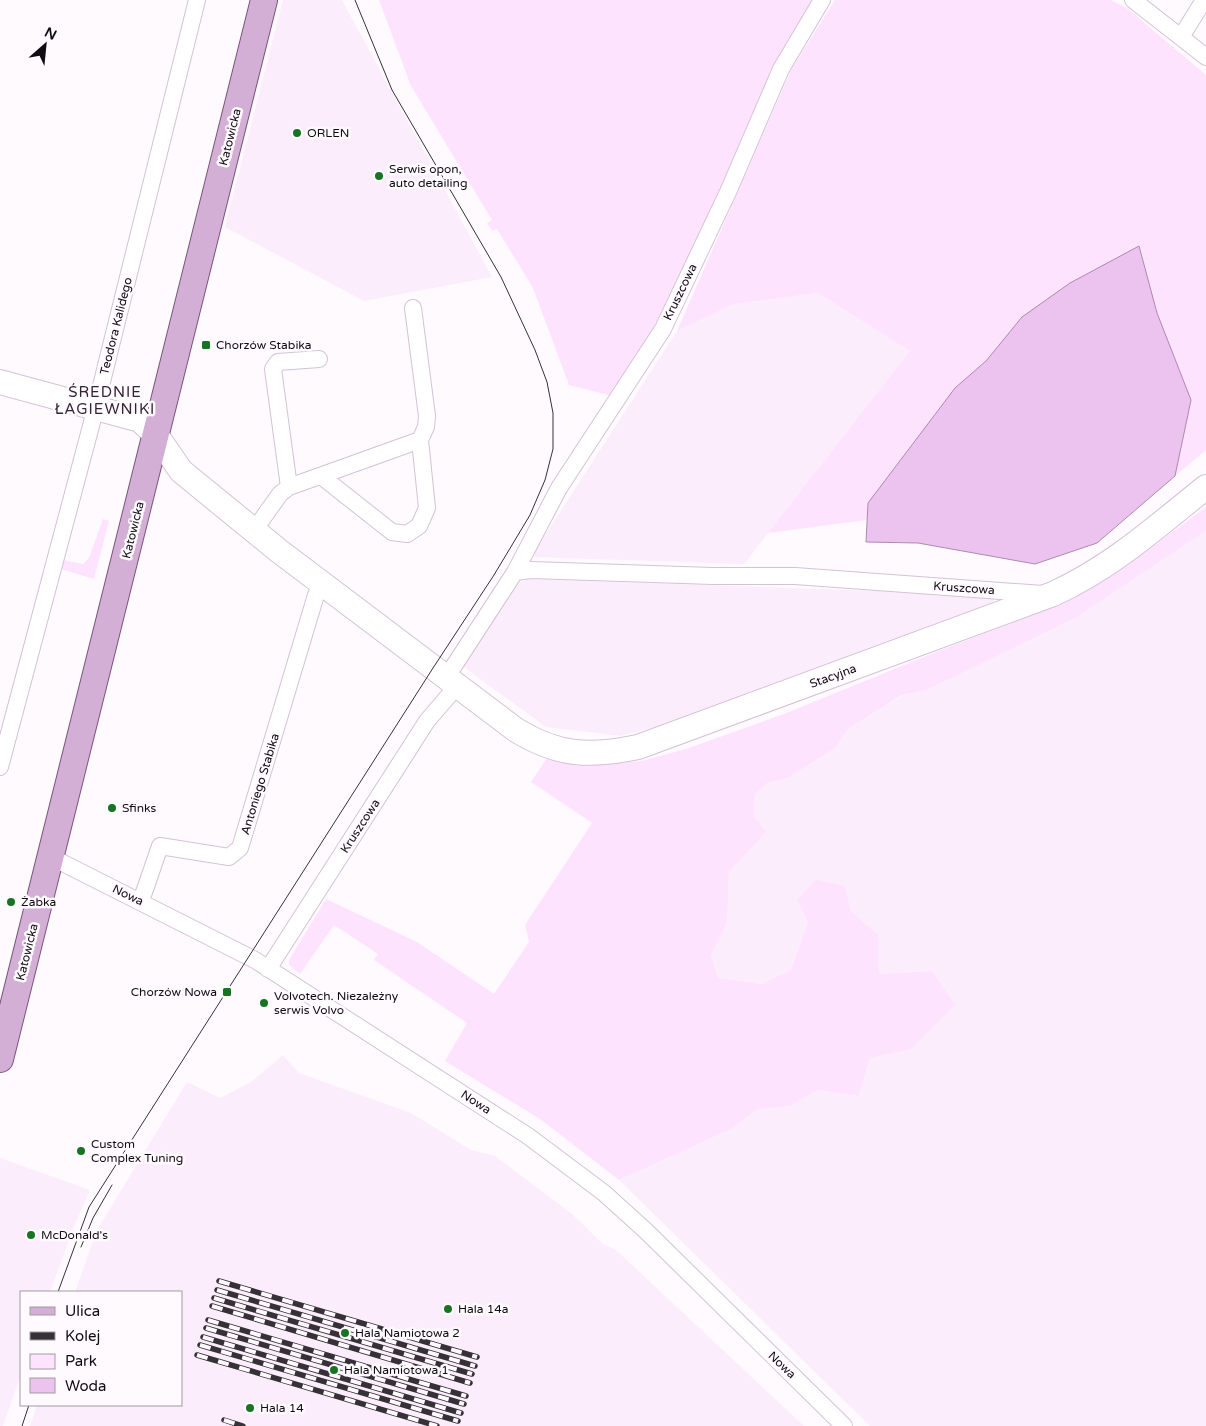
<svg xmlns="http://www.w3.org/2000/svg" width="1206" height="1426" font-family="'Varela Round',sans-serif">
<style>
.built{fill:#fcedfd}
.green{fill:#fde3fe}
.water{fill:#ecc2ef;stroke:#ab8bad}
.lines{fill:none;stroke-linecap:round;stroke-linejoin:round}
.street-casing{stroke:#d4c2d5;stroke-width:18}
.secondary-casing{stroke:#d4c2d5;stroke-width:26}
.primary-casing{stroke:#7c537f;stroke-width:28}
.street{stroke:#fff;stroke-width:16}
.secondary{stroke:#fff;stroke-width:24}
.primary{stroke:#d3afd6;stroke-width:26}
.tram{stroke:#363136;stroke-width:1}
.rail-casing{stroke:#363136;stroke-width:5.5}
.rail{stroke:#fefafe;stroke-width:4;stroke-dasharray:11;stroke-linecap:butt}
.poi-dot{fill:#177422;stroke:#fefafe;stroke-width:2}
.labels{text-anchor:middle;stroke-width:5;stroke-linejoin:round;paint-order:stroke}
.poi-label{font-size:12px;fill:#120c12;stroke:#fefafe;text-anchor:start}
.street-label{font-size:12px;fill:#120c12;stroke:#fefafe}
.quarter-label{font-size:15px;letter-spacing:1px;fill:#322432;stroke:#fefafe}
</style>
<rect width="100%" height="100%" fill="#fefafe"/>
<!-- built -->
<path class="built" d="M283 0H342L492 277 364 301 225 227Z
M818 293 911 351 744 564 531 557 677 331 734 304Z
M1206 531V1426H870L619 1180 729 1130 758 1109 790 1106 817 1090 857 1096 870 1058 911 1049 932 971 879 974 878 935 851 911 845 886 808 922 791 970 762 984 718 979 711 955 727 922 729 872 766 832 754 816V795L767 783 788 778 835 748 848 729 903 695 927 690 1077 617Z
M529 579 994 595 993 603 659 726 620 736 546 727 461 665 517 584Z
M283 1055 299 1073 411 1113 471 1150 495 1156 572 1214 603 1244 616 1250 804 1426H30L37 1405H181V1292H75L97 1230 187 1082 220 1098 251 1082Z
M0 1158 90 1190 75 1224 50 1292H21V1375L3 1426H0Z"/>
<!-- green -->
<path class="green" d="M379 0H813L693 261 612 396 569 385 533 288 497 229 492 231 487 223 492 220 411 86Z
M835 0H1111L1128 9 1206 75V450L1175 476 1191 400 1157 313 1139 246 1022 317 986 361 955 388 868 503 867 520 768 533 910 351 818 293 734 304 677 331 791 70Z
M1206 507V531L1077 617 927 690 902 695 848 729 835 748 788 778 767 783 754 795V816L766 832 729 872 727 922 711 955 718 978 762 984 791 970 808 922 797 900 816 880 845 886 851 911 878 935 879 974 932 971 955 1005 911 1049 870 1058 858 1096 817 1090 790 1106 758 1109 729 1130 619 1180 540 1119 445 1061 467 1023 374 960 378 954 334 925 300 974 289 965V960L326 899 417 942 494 994 529 942 525 925 592 823 531 782 547 758 577 766 641 761 686 749 784 714 941 650 1061 604 1128 565Z
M103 519 109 521 94 579 61 569 63 560 83 564 89 558Z"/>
<!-- water -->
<path class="water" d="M1139 246 1157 313 1191 400 1175 476 1097 543 1035 564 918 543 866 542 868 503 955 388 986 361 1022 317 1070 283Z"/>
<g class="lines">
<!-- street casing -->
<g class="street-casing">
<path id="street" d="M1133 0 1206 57
M1181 37 1204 0
M321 476 392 532 407 534 419 526 427 508 420 440
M289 487 273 369 278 362 319 359
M255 529 280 494 289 487 420 440 426 427 427 416 413 308
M515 572 559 488 663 329 728 192 781 69 822 0
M446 678 515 572 531 570 713 576H795L1043 594
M0 767 91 426 197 0
M51 857 255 960 528 1136 604 1193 646 1231 844 1426
M141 901 160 846 229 857 240 848 316 595 322 583
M268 969 427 721 457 686"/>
</g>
<!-- secondary casing -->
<g class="secondary-casing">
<path id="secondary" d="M0 382 140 420 157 436 181 471 279 551 516 730C558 756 590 757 638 747L1053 594C1112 567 1156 527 1206 487"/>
</g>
<!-- primary casing -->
<g class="primary-casing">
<path id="primary" d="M0 1059 264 0"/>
</g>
<!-- street -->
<use href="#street" class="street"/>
<!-- secondary -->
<use href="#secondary" class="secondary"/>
<!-- primary -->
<use href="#primary" class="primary"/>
<!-- tram -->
<path class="tram" d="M81 1247 93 1218 112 1185
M58 1292 89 1207 433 668 494 575 530 515 545 480 553 449V413L547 382 535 350 501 277 392 90 355 0
M22 1426 29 1405"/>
<!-- rail casing -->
<g class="rail-casing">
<path id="rail" d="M219 1281 477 1357
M217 1290 475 1366
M214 1298 472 1374
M212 1306 470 1383
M208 1320 466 1396
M206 1328 464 1404
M203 1337 461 1413
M200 1345 458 1421
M197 1355 437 1426
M224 1420 243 1426"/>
</g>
<!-- rail -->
<use href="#rail" class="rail"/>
</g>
<!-- markers -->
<g class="poi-dot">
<circle cx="297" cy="133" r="5"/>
<circle cx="379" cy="176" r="5"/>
<rect x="201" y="340" width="10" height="10" rx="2.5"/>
<circle cx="112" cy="808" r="5"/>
<circle cx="11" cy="902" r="5"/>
<rect x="222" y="987" width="10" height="10" rx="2.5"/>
<circle cx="264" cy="1003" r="5"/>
<circle cx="81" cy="1151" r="5"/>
<circle cx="31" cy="1235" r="5"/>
<circle cx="448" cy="1309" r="5"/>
<circle cx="345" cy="1333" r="5"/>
<circle cx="334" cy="1370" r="5"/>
<circle cx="250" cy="1408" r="5"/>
</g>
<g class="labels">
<!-- poi labels -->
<g class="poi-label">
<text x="307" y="137">ORLEN</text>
<text x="389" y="173">Serwis opon,<tspan x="389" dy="14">auto detailing</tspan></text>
<text x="216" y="349">Chorzów Stabika</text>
<text x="122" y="812">Sfinks</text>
<text x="21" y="906">Żabka</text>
<text x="217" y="996" text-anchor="end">Chorzów Nowa</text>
<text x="274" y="1000">Volvotech. Niezależny<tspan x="274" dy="14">serwis Volvo</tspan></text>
<text x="91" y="1148">Custom<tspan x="91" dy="14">Complex Tuning</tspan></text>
<text x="41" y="1239">McDonald's</text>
<text x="458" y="1313">Hala 14a</text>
<text x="355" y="1337">Hala Namiotowa 2</text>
<text x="344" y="1374">Hala Namiotowa 1</text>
<text x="260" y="1412">Hala 14</text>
</g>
<!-- street labels -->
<g class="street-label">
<text transform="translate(230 137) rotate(-76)" y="4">Katowicka</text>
<text transform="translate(680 292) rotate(-64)" y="4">Kruszcowa</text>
<text transform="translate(116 326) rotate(-76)" y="4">Teodora Kalidego</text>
<text transform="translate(133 530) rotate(-76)" y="4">Katowicka</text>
<text transform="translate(964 588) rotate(4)" y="4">Kruszcowa</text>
<text transform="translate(833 676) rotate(-20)" y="4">Stacyjna</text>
<text transform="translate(260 784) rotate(-73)" y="4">Antoniego Stabika</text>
<text transform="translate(360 826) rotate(-57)" y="4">Kruszcowa</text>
<text transform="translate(128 895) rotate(26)" y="4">Nowa</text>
<text transform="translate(27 952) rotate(-76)" y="4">Katowicka</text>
<text transform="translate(476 1102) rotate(33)" y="4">Nowa</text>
<text transform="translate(782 1365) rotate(44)" y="4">Nowa</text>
</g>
<!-- quarter labels -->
<g class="quarter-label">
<text x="105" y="397">ŚREDNIE<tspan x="105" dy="17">ŁAGIEWNIKI</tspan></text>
</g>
</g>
<!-- legend -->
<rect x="20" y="1291" width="162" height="115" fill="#fefafe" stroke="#a09ba0"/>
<rect x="30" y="1307" width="25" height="8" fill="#d3afd6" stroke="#a09ba0"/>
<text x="65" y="1316" font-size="15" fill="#120c12">Ulica</text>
<rect x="30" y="1332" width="25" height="8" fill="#363136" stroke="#a09ba0"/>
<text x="65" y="1341" font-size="15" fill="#120c12">Kolej</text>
<rect x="30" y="1354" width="25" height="15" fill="#fde3fe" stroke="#a09ba0"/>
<text x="65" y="1366" font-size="15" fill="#120c12">Park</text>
<rect x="30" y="1378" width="25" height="15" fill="#ecc2ef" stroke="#a09ba0"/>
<text x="65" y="1391" font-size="15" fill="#120c12">Woda</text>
<!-- north arrow -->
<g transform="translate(45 45) rotate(27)" stroke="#fefafe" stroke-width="4" paint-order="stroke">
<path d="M0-4L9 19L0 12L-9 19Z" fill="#120c12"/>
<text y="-8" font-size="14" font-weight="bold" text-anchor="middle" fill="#120c12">N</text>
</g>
</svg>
